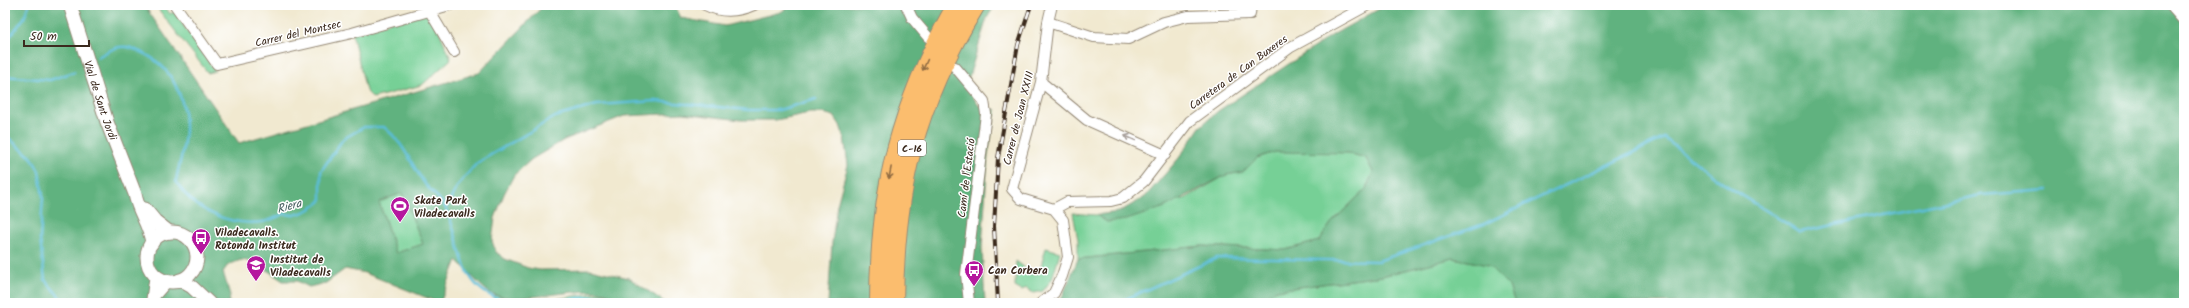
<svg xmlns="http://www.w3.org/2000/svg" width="2189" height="308" font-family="Kalam,sans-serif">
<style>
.green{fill:#76d096;stroke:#587d5a}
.forest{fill:#60b27f;stroke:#4e6e4e;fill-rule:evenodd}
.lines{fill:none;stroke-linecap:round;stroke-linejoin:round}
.stream{stroke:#5bbed9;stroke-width:2.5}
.minor-casing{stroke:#968a77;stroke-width:12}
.tertiary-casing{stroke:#968a77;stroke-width:15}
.motorway-casing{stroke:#968a77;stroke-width:20}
.minor{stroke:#fff;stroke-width:10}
.tertiary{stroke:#fff;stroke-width:13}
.motorway{stroke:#fbbd6e;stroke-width:18}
.rail-casing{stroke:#3b2a1e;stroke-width:4}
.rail{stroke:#fff;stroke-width:2.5;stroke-dasharray:8;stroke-linecap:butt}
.oneway{stroke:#916c42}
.oneway2{stroke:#a79f9a}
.labels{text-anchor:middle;stroke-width:3;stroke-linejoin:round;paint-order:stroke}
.shield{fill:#fff;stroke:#766a62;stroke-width:1}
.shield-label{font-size:10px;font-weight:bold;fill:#3b2a1e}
.street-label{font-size:11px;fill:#3b2a1e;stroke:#fff}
.poi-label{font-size:11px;font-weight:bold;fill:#3b2a1e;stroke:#fff;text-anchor:start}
.water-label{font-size:12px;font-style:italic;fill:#465e5f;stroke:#fff}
</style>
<rect width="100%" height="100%" fill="#fff"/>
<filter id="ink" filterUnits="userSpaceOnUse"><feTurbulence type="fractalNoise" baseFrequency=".025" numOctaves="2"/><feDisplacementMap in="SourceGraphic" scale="8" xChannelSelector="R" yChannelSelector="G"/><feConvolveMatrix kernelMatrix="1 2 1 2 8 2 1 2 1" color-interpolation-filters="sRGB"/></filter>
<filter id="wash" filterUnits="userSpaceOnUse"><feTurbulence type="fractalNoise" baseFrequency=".012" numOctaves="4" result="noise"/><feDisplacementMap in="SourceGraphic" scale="16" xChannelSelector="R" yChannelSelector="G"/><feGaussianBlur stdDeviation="0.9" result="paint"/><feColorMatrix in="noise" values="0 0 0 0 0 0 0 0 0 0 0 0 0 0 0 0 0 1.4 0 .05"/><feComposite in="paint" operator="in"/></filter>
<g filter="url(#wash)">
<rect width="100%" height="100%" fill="#f1e9d0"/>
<!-- green -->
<path class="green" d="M155 5H164L170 14 174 12 215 71 208 73Z
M430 10 451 59 422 85 373 98 366 91 352 33Z
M1322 151 1348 153 1366 158 1373 172 1366 189 1332 222 1319 241 1285 250 1202 246 1078 259V240L1073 213 1096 215 1107 222 1186 198 1226 175 1243 172 1257 158 1275 152Z
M402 193 423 244 396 253 379 202Z
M1046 248 1060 252 1052 279 1043 291 1033 293 1026 288 1022 291 1015 287 1016 261 1034 275 1040 269Z
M1453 258 1488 265 1509 286 1515 303H1251L1277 290 1382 276Z
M602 293 617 297 623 303H492L495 295C506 299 519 303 531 302 555 300 578 294 602 293Z"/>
<!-- forest -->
<path class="forest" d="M5 5H144L239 143 479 73 544 5H675L681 18 725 26 781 12 791 5H995L987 18 966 86 979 106 996 110 988 154 982 248 985 303H828L832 243 837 205 848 165 844 137 840 125 834 116 823 113H810L776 120H741L683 113 624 116 564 140 532 159 514 175 504 194 495 218 492 241 496 252 505 259 528 268 540 270 590 269 629 278 666 303H623C599 275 529 308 492 294 481 288 467 270 457 260L440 303 365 273 345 269 326 283 309 287 297 281H283L255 262 241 260 228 265 223 272 230 295 229 303H5ZM402 193 423 244 396 253 379 202Z
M1386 5H2184V303H1515L1509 286 1488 265 1453 258 1382 276 1277 290 1251 303H1056L1062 297 1078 259 1202 246 1285 250 1319 241 1332 222 1366 189 1373 172 1366 158 1348 153 1275 152 1257 158 1243 172 1226 175 1165 207 1127 220 1107 222 1096 215 1119 212 1145 197 1179 158 1200 127 1218 111 1334 34Z"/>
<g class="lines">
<!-- stream -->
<path class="stream" d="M5 43 24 18 29 5
M98 57C105 53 112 48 120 47 127 46 133 48 138 51 170 63 186 96 185 129 185 148 179 163 176 181 192 210 229 226 262 222 271 221 277 216 285 214 288 214 291 215 294 215 304 213 314 207 321 201V171L343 139 364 127H384C405 144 410 163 425 184 431 192 442 199 446 209 465 250 456 290 511 303
M5 76 50 80 74 72
M5 135 32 158 39 171 43 197 40 239 45 280 65 303
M446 208 458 185 477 163 555 117 597 105 655 101 749 110H779L816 99
M556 303C573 299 599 292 613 303
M1117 303 1217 258 1378 261 1484 224 1664 138 1721 182 1800 232 1981 195 2048 190"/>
</g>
</g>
<g filter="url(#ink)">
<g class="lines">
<!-- minor casing -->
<g class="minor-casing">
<path id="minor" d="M175 5 217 64 352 33 450 5
M426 5 454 52
M705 5C721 13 738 12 754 5
M906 5 912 18 928 37
M1052 5 1048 22 1041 82 1012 189 1021 199 1054 209
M2170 5 2184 21
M1048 22 1094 37 1128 39 1164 22 1188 16 1250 14 1251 5
M955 67 984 101 986 114 966 274 969 303
M1041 82 1087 120 1165 155
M1054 209 1067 202 1111 201 1123 198 1144 181 1190 121 1291 47 1368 5
M152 299 168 281
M151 303 155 274
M1041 303 1054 293 1062 276 1068 257 1063 220 1054 209"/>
</g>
<!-- tertiary casing -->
<g class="tertiary-casing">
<g id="tertiary">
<path id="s1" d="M70 5 107 122 135 194C138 212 150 225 152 243"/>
<path d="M145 209 155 221 169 232"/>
<circle cx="172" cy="257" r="25"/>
<path d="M180 280 192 287 209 303"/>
</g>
</g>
<!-- motorway casing -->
<g class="motorway-casing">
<path id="motorway" d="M879 303C879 187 900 106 956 5
M894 303C895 187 915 104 976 5"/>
</g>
<!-- minor -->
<use href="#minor" class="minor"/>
<!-- tertiary -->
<use href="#tertiary" class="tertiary"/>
<!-- motorway -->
<use href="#motorway" class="motorway"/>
<!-- rail casing -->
<g class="rail-casing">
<path id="rail" d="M998 303 994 226 998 158 1018 45 1031 5"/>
</g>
<!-- rail -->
<use href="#rail" class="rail"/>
</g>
<!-- one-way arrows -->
<defs><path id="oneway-shaft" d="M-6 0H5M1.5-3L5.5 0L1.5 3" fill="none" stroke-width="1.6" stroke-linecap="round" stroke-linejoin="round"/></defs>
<g class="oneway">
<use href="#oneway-shaft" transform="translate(925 65) rotate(114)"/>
<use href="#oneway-shaft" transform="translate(890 173) rotate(101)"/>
</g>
<use class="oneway2" href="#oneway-shaft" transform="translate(1130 138) rotate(-156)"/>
</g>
<!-- icons -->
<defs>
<g id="stadium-pin" transform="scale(1)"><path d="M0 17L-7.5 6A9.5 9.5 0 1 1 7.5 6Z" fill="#b5179e" stroke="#fff"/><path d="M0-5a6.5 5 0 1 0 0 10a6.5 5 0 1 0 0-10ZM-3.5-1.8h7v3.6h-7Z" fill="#fff"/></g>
<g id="bus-pin" transform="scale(1)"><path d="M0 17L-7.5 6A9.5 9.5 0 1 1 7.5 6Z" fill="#b5179e" stroke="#fff"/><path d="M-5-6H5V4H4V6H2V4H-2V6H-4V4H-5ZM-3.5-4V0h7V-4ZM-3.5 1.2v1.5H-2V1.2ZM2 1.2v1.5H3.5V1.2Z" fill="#fff"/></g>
<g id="school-pin" transform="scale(1)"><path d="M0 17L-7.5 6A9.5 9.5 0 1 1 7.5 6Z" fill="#b5179e" stroke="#fff"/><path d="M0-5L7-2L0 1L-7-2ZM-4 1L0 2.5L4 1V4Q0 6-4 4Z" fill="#fff"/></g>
</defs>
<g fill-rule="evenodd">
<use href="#stadium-pin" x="400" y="206"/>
<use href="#bus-pin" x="201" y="238"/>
<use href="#school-pin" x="256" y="265"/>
<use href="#bus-pin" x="974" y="270"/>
</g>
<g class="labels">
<!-- shield labels -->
<rect class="shield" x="898" y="140" width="28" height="16" rx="3"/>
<g class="shield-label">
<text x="912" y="152">C-16</text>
</g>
<!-- street labels -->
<g class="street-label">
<text transform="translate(298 33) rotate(-13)" y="4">Carrer del Montsec</text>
<text transform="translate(1238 72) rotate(-36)" y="4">Carretera de Can Buxeres</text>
<text dy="4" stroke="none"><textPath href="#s1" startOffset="100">Vial de Sant Jordi</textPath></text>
<text transform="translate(1018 118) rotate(-76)" y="4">Carrer de Joan XXIII</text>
<text transform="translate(966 178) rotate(-83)" y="4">Camí de l'Estació</text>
</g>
<!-- poi labels -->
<g class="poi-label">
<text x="414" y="204">Skate Park<tspan x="414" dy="13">Viladecavalls</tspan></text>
<text x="215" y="236">Viladecavalls.<tspan x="215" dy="13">Rotonda Institut</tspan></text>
<text x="270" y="263">Institut de<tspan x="270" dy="13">Viladecavalls</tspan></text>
<text x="988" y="274">Can Corbera</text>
</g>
<!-- water labels -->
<g class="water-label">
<text transform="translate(289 206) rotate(-16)" y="4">Riera</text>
</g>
</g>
<!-- margin -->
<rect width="2189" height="308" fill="none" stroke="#fff" stroke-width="20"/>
<!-- scale -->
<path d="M24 40v6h65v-6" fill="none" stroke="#3b2a1e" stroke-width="2"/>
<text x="30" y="40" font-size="12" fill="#3b2a1e" stroke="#ffffff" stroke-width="3" paint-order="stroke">50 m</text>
</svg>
